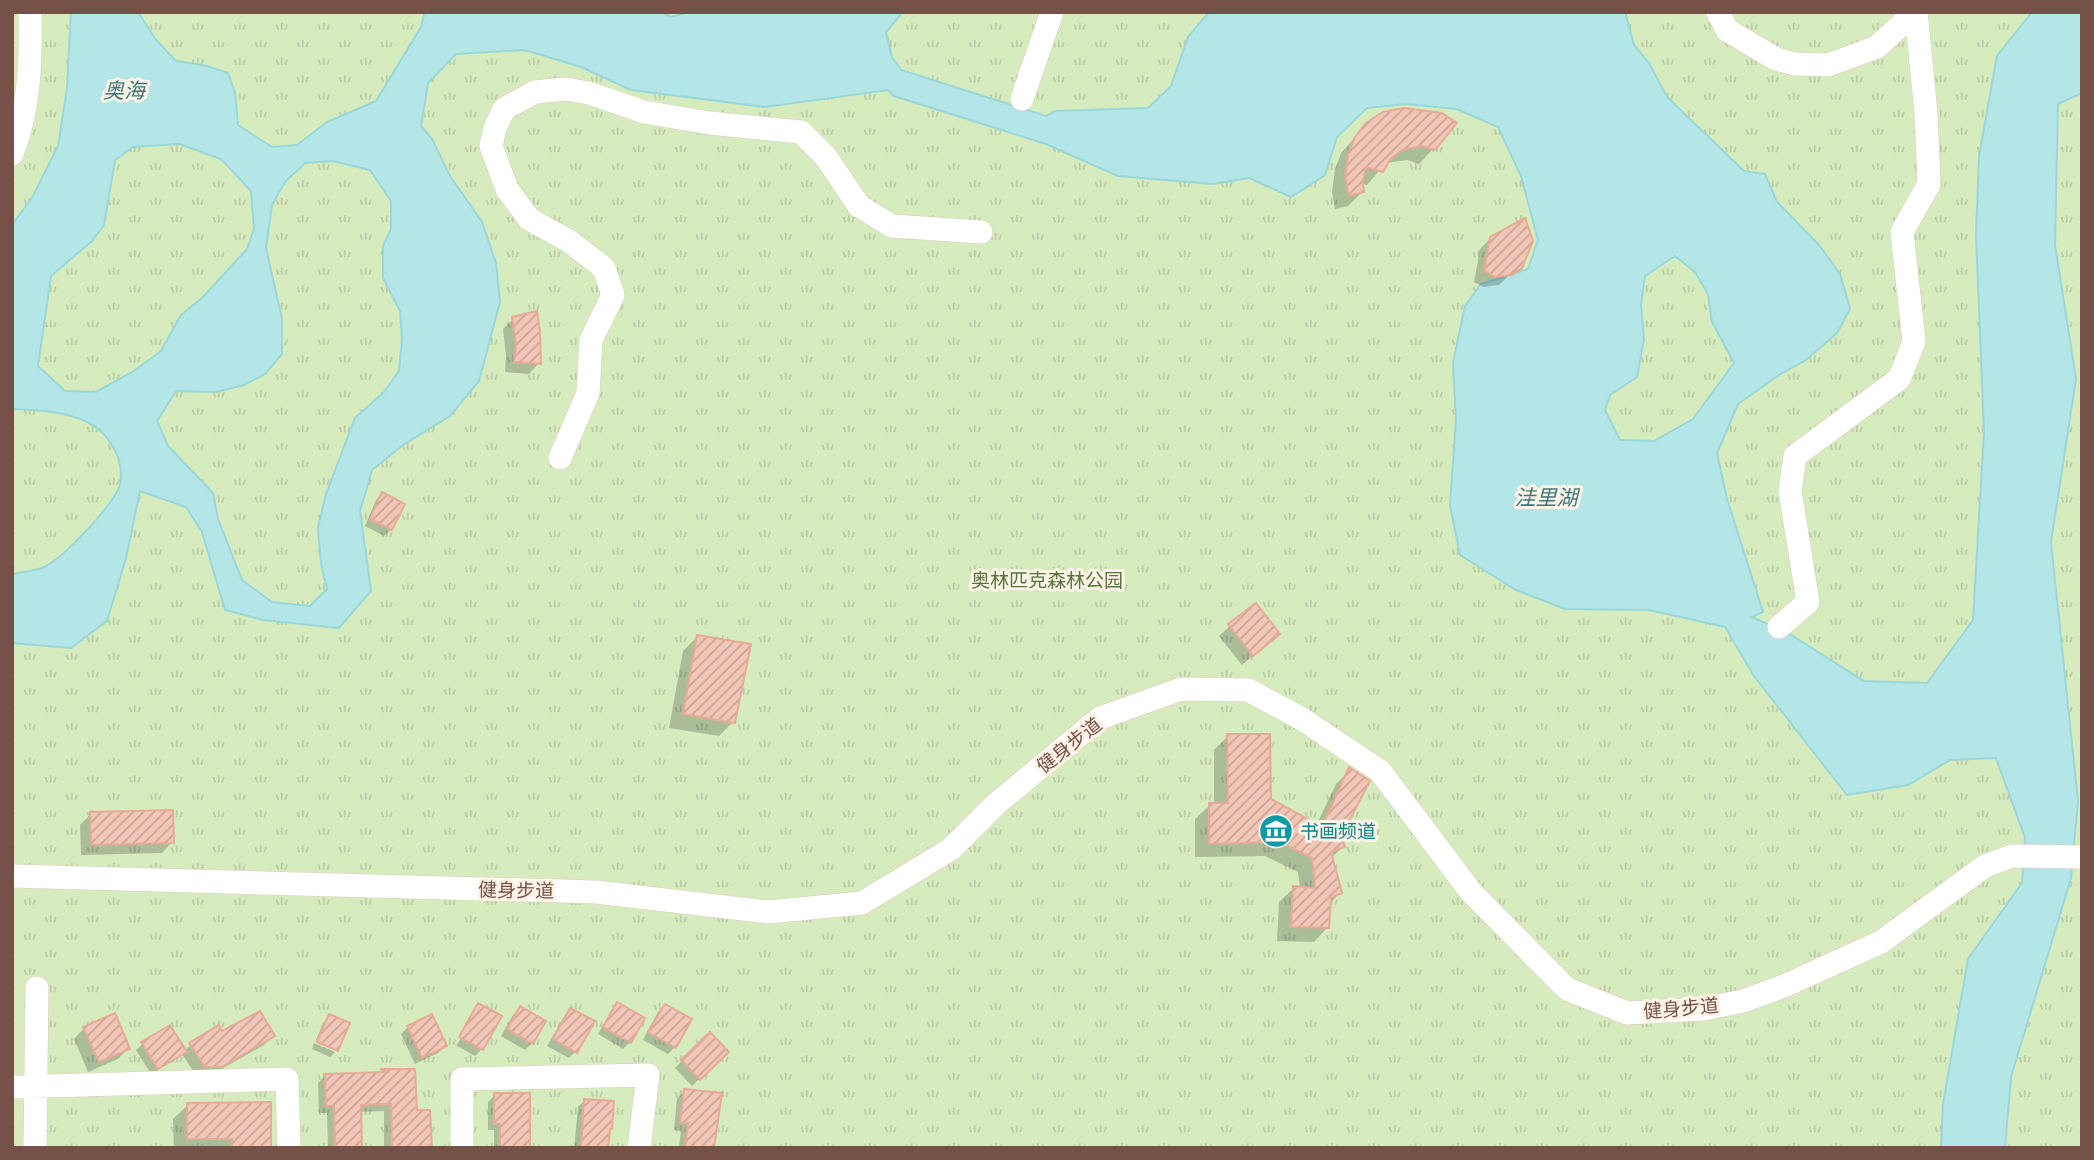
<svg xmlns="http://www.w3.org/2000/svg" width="2094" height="1160" font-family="Inter,'Noto Sans SC',sans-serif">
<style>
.park{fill:url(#park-tufts)}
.water{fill:#b4e6e7;stroke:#9ad7d9;stroke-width:2;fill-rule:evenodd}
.shadow{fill:#0003}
.building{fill:url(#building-hatch);stroke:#e7ab96;stroke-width:2}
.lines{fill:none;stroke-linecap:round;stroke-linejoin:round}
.minor-casing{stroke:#e3cbbf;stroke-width:24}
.minor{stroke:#fff;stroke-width:23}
.labels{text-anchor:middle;stroke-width:6;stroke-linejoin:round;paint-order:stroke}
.park-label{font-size:19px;fill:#54753c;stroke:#fff3e7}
.street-label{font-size:19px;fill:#755147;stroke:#fff3e7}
.culture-label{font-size:19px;fill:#0d838f;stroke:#fff3e7;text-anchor:start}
.water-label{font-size:21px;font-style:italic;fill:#3a787b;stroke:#fff3e7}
</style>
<defs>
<pattern id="park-tufts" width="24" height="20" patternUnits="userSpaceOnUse" patternTransform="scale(1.75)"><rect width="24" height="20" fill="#d6ebbe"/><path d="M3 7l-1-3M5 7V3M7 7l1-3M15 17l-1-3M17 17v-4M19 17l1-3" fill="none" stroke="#bbcba5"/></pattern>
<pattern id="building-hatch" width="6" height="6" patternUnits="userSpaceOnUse" patternTransform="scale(1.75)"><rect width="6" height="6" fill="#f3c7b7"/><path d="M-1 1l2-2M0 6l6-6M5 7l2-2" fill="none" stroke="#c9a497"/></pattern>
</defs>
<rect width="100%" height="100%" fill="#fdeee0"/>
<!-- park -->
<path class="park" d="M12 12H2082V1148H12Z"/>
<!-- water -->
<path class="water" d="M71 12H138L156 40 176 61 207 66 228 73 235 93 238 125 272 147 297 145 327 122 376 101 421 27 425 12H662L671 17 688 12H903L886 32 892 57 901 70 1046 116 1055 111 1148 108 1171 86 1188 37 1209 12H1625L1634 45 1649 63 1667 97 1744 171 1765 174 1777 202 1819 245 1840 274 1850 309 1837 333 1806 360 1779 375 1738 404 1717 453 1727 499 1763 612 1752 617 1791 635 1864 681 1927 683 1973 620 1984 432 1976 235 1979 156 1997 56 2032 12H2082V93L2058 104 2055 245 2076 379 2051 542 2078 801 2071 878 2011 1077 2005 1148H1941L1943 1104 1968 959 2022 883 2025 838 1996 758 1950 760 1908 785 1847 795 1754 676 1725 627 1649 610 1565 609 1516 590 1460 555 1450 505 1456 419 1453 363 1465 306 1481 284 1528 269 1538 240 1521 176 1498 127 1457 109 1405 104 1367 108 1337 137 1325 175 1291 197 1249 178 1213 184 1118 176 1046 144 894 96 888 90 765 107 631 90 581 67 525 50 456 54 428 83 421 126 432 139 450 176 482 222 496 263 500 302 479 381 450 416 403 445 372 470 360 511 371 591 339 628 263 620 225 610 202 532 186 507 140 491 126 558 107 621 71 648 12 643V574C22 572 35 571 44 567 62 559 116 503 120 484 125 460 109 432 87 422 64 411 36 410 12 409V225L33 196 58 146 67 88ZM179 144 221 159 251 191 254 229 247 249 202 298 181 315 161 351 134 371 96 392 65 391 38 366 51 276 92 241 104 225 115 160 133 147ZM332 161 370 170 391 201V229L383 246V278L400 311 402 339 399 371 384 392 355 418 326 494 318 528 321 564 327 589 310 606 272 602 242 580 218 519 213 493 168 446 157 421 176 391 216 392 244 385 265 374 282 354V319L266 248 272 205 285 182 305 163ZM1675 256 1695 272 1708 294 1712 322 1734 363 1693 419 1654 441 1620 440 1605 410 1610 395 1637 377 1644 339 1641 305 1645 276Z"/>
<!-- shadow -->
<path class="shadow" d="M1367 124 1433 149 1419 164 1407 160 1386 163 1367 185 1361 183 1362 192 1348 206 1335 209 1332 192 1335 170 1341 153Z
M1491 238 1514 271 1499 285 1484 287 1474 282 1480 249Z
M513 319 539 363 529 374 505 372 506 356 503 329Z
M382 494 391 529 384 536 365 526 376 500Z
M1230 626 1278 634 1242 665 1219 636Z
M697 637 733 722 719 736 669 728 683 651Z
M1228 736 1269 800 1316 826 1336 784 1350 770 1339 836 1343 847 1331 858 1340 893 1329 904 1328 927 1314 942 1277 941 1279 902 1294 888 1300 889 1298 872 1265 856 1195 857V819L1210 805H1214V750Z
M91 814 172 842 162 853 81 855 80 825Z
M617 1004 630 1042 623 1049 598 1034 611 1011Z
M478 1005 482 1049 475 1056 454 1044 457 1045 476 1010H473Z
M665 1006 675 1047 668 1054 643 1040 658 1012Z
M520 1008 532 1043 525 1050 501 1036 513 1015Z
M570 1010 576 1051 569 1058 547 1046 564 1017Z
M431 1016 445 1046 438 1053 415 1064 401 1034 408 1027Z
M330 1017 348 1024 336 1051V1048L316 1040 323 1023Z
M84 1028 128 1049 118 1059 88 1072 74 1039Z
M222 1034 273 1036 264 1045 211 1075H196L182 1054 151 1074 136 1050 143 1044 184 1051 191 1045Z
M710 1034 727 1052 692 1086 675 1068Z
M314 1043 335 1052 330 1057 312 1049Z
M325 1076 415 1112 429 1148H384V1111L359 1112V1148H328L327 1113H319L318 1083Z
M685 1091 712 1148H679L681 1131 674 1130 677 1098Z
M495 1095 529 1148H494V1130H488V1102Z
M585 1100 608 1131 606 1148H574L578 1107Z
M188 1105 269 1148H174L173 1119Z"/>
<!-- building -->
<path class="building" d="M1404 108 1442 113 1457 123 1435 150 1422 146 1402 150 1390 160 1383 172 1366 167 1363 182 1364 192 1349 196 1345 177 1348 154 1355 137 1366 123 1383 112Z
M1525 218 1533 241 1522 268 1512 275 1495 277 1484 271 1490 237Z
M537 311 540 331 541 364 514 362 516 345 512 317Z
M382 492 405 504 392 530 370 519Z
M1256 603 1280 634 1253 656 1228 624Z
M697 635 751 644 735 723 683 714Z
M1227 734H1270L1271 799 1322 827 1349 767 1370 781 1341 836 1345 847 1331 852 1342 893 1331 898 1329 928 1291 927 1293 886 1315 888 1312 858 1280 842 1209 844V803H1228Z
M173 810 174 843 91 845 90 812Z
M617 1002 645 1018 631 1043 603 1027Z
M478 1003 502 1016 483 1050 459 1037Z
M665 1004 692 1019 676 1048 648 1032Z
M520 1006 546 1021 533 1044 507 1029Z
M570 1008 595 1021 577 1053 553 1039Z
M260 1011 275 1036 222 1067H205L189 1043 219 1025 222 1031Z
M115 1013 130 1049 99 1062 83 1027Z
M329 1014 350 1023 338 1051 317 1042Z
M432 1014 447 1046 422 1058 407 1026Z
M170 1025 187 1052 158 1069 141 1042Z
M710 1032 729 1052 700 1080 681 1060Z
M380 1069H415L417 1110H430L432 1148H392L391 1104 361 1105 362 1148H335L334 1106H326L325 1074 386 1072Z
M684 1089 722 1093 714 1148H685L688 1123H680Z
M494 1093H530V1148H500V1124H494Z
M584 1099 614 1101 612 1129H610L608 1148H581Z
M271 1102V1148H232V1139H187V1103Z"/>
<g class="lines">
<!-- minor casing -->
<g class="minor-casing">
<path id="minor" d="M1718 12 1727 30 1776 59 1795 64 1828 65 1877 47 1915 12
M1022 99 1052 12
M12 154C30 109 31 59 30 12
M560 458 588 393 591 340 613 295 604 268 569 241 529 219 507 189 491 146 495 128 504 109 535 92 565 89 589 93 644 112 709 123 801 132 826 157 859 206 892 226 981 232
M1779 627 1808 602 1790 491 1795 456 1899 379 1914 342 1902 232 1929 184 1926 113 1916 12
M12 876 596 892 768 912 862 903 951 849 996 804 1100 718 1181 689 1248 690 1302 719 1380 771 1471 892 1567 989 1627 1013 1703 1009 1743 1001 1784 986 1881 942 1985 866 2012 856 2082 857
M12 1087 287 1079 289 1148
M35 1148 37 988
M462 1148V1079L648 1075 639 1148"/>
</g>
<!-- minor -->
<use href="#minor" class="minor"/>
</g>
<!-- icons -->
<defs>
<g id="museum-disc" transform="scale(1.75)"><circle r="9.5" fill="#0f9aa8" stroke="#fff3e7"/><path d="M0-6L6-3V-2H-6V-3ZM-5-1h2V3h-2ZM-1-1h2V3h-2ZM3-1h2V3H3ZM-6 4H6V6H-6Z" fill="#fff"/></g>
</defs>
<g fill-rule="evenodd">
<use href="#museum-disc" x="1276" y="831"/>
</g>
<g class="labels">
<!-- park labels -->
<g class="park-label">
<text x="1047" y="587">奥林匹克森林公园</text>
</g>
<!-- street labels -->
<g class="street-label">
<text transform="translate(1069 745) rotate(-38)" y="7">健身步道</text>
<text transform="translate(516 890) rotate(1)" y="7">健身步道</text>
<text transform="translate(1681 1008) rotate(-5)" y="7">健身步道</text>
</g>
<!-- culture labels -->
<g class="culture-label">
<text x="1300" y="838">书画频道</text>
</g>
<!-- water labels -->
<g class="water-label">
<text x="124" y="98">奥海</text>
<text x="1546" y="505">洼里湖</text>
</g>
</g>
<!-- border -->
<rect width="2094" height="1160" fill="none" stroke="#755147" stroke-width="28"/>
</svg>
